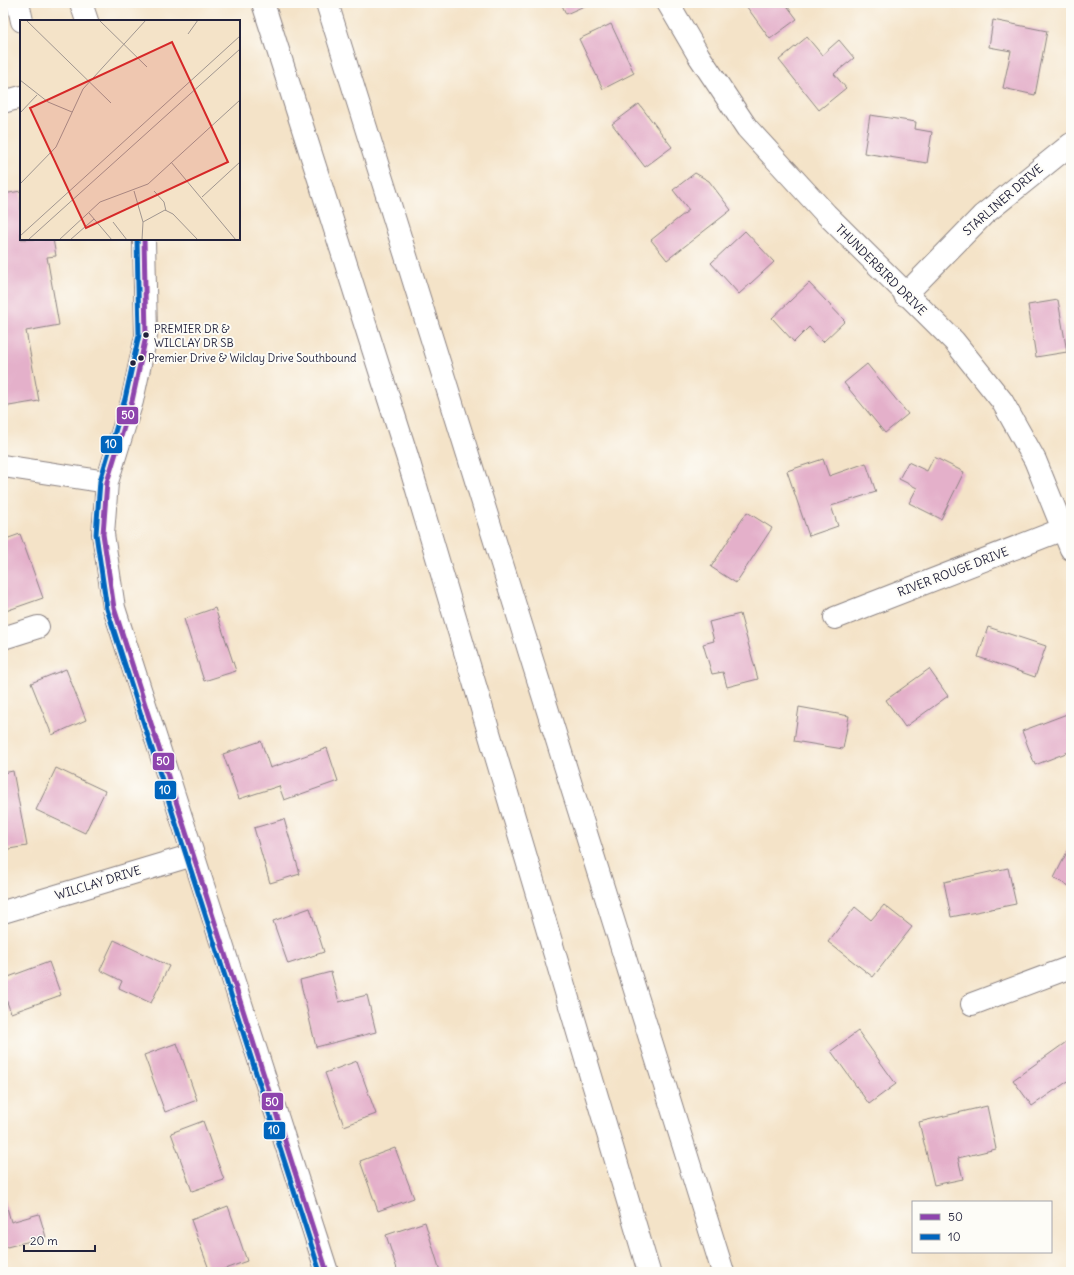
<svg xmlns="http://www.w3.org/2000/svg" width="1074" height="1275" font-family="Delius,sans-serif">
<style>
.building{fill:#e4b0ca}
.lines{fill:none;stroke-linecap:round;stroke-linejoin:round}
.minor-casing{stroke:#8b8282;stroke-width:24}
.highway-casing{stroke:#8b8282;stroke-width:24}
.minor{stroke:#fff;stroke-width:22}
.highway{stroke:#fff;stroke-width:22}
.bus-1-casing{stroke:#fdfcf7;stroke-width:8}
.bus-2-casing{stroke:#fdfcf7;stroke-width:8}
.bus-1{stroke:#8e44ad;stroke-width:5}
.bus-2{stroke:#0065bd;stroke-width:5}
.bus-dot{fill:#22223b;stroke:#fdfcf7;stroke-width:1.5}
.labels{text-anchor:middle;stroke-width:4;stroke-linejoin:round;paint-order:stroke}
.bus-label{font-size:11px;fill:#22223b;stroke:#fdfcf7;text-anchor:start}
.street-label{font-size:12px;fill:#22223b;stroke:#fdfcf7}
.inset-road{fill:none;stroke:#a09690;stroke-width:1}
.view{fill:#d62828;fill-opacity:0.15;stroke:#d62828;stroke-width:2}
.inset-edge{fill:none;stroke:#22223b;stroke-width:2}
.line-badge{stroke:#fdfcf7;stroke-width:1.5}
.badge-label{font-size:11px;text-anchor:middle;font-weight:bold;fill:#fff}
</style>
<rect width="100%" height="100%" fill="#fdfcf7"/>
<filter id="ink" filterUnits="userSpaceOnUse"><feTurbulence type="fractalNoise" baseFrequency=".025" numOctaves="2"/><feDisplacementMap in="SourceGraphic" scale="8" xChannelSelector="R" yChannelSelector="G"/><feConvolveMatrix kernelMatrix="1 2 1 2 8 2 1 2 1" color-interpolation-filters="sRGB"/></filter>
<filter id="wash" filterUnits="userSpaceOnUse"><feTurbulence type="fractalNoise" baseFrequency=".012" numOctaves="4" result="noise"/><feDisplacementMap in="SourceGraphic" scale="16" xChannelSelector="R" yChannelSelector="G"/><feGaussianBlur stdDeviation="0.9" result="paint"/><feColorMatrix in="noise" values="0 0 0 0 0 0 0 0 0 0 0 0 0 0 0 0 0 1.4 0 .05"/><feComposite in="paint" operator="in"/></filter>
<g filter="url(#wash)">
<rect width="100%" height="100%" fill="#f4e3c8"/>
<g id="blocks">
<!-- building -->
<path class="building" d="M561 3H591L566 14Z
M744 3H785L797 19 770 39Z
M993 20 1047 31 1035 95 1003 88 1011 51 989 47Z
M611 24 634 73 603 89 579 39Z
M807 37 822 55 839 40 854 58 834 74 846 88 819 110 779 60Z
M639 104 672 147 645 167 612 124Z
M870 115 916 122 915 129 932 132 927 163 864 153Z
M695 173 709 181 731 210 667 260 651 240 689 210 673 190Z
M21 191V239H53L56 256 47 257 59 325 26 331 39 401 3 407V194Z
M745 231 774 262 739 294 711 263Z
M809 283 845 321 823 342 809 327 794 342 772 318Z
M1058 300 1067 352 1036 357 1028 305Z
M867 364 908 414 885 433 844 383Z
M934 457 964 472 941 519 909 503 917 488 899 479 908 462 927 471Z
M823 459 829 476 866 463 876 492 831 506 838 526 809 536 787 471Z
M747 512 772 528 736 583 711 567Z
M20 534 43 598 3 612V540Z
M215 608 236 671 204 681 184 619Z
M740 614 758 679 727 687 723 672 712 674 703 644 714 641 709 622Z
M988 627 1046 646 1035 677 978 657Z
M66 669 86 720 52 735 31 683Z
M929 669 948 696 905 727 886 700Z
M799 707 849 716 843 749 794 741Z
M1067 714 1071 725V751L1035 765 1022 731Z
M261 741 270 768 327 748 338 781 284 800 279 786 239 799 223 754Z
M56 768 105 791 85 833 36 810Z
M13 771 27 846 3 850V773Z
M284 819 300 874 270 883 254 828Z
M1071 844V887L1054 878Z
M1008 868 1016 904 951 917 944 882Z
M884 905 912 927 873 977 828 942 855 907 871 920Z
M310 908 324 952 288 964 273 921Z
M114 940 169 966 151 1003 119 988 122 981 100 970Z
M49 962 61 995 11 1013 3 991V979Z
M331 972 339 1002 367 995 376 1032 316 1047 300 980Z
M858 1031 896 1084 869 1104 831 1051Z
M1069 1040 1071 1043V1079L1032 1106 1013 1080Z
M177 1043 197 1100 165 1112 144 1055Z
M357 1061 376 1114 344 1126 325 1073Z
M987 1106 996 1149 958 1158 963 1179 934 1185 919 1122Z
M203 1121 224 1180 192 1191 171 1133Z
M395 1148 414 1198 378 1211 360 1161Z
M5 1200 11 1222 39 1214 46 1237 3 1248V1201Z
M228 1206 247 1261 216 1272H210L191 1220Z
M425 1222 440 1271 398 1272 386 1235Z"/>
</g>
</g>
<g filter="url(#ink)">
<use href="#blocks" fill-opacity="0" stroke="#8b8282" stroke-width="1"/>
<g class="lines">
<!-- minor casing -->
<g class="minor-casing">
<path id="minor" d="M18 3 22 21
M81 3 87 21
M668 3 699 56 747 128 826 214 954 341 1002 401 1035 460 1071 549
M3 102 21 97
M144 239 146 336 132 401 107 482 103 534 114 608 327 1272
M905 295 983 215 1071 144
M3 466 107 482
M835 618 1071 526
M3 638 38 627
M3 912 193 855
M972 1004 1071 967"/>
</g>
<!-- highway casing -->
<g class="highway-casing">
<path id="highway" d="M263 3 407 456 649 1272
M327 3 723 1272"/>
</g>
<!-- minor -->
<use href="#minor" class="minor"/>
<!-- highway -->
<use href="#highway" class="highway"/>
<!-- bus-1 casing -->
<g class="bus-1-casing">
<path id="bus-1" d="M144 239 146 336 132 401 107 482 103 534 114 608 327 1272"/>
</g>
<!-- bus-2 casing -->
<g class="bus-2-casing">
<path id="bus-2" d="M137 239 139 335 125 399 100 481 96 534 107 609 320 1272"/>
</g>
<!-- bus-1 -->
<use href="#bus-1" class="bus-1"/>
<!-- bus-2 -->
<use href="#bus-2" class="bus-2"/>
</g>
</g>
<!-- markers -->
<g class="bus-dot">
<circle cx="146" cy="335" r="3.5"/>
<circle cx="141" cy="358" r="3.5"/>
<circle cx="133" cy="363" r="3.5"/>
</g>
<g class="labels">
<!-- bus labels -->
<g class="bus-label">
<text x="154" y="333">PREMIER DR &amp;<tspan x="154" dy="14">WILCLAY DR SB</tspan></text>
<text x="148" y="362">Premier Drive &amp; Wilclay Drive Southbound</text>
</g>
<!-- street labels -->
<g class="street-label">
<text transform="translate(1003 200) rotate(-41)" y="4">STARLINER DRIVE</text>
<text transform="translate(881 270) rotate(45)" y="4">THUNDERBIRD DRIVE</text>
<text transform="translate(953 572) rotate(-21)" y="4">RIVER ROUGE DRIVE</text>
<text transform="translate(98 883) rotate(-17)" y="4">WILCLAY DRIVE</text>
</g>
</g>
<!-- overview -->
<g transform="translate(20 20)">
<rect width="220" height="220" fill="#f4e3c8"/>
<path class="inset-road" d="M6 0 91 83M79 0 127 47M168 14 178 0M0 60 28 82 52 92M0 93 17 75M151 142 216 220M0 164 36 127 63 69 126 0M114 171 123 202 122 220M134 171 144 182 146 191M182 177 220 142M69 193 92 220M93 202 107 220M123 202 145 190 153 194 178 220M0 216 220 16M8 220 220 29M39 220 80 182 128 164 220 80M50 220 74 199"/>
<path class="view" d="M152 22 208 142 66 208 10 88Z"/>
<rect width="220" height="220" class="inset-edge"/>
</g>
<g class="line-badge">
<rect x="116" y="406" width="23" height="19" rx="4" fill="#8e44ad"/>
<rect x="100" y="435" width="23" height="19" rx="4" fill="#0065bd"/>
<rect x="152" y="752" width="23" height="19" rx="4" fill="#8e44ad"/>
<rect x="154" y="780" width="23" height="20" rx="4" fill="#0065bd"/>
<rect x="261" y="1092" width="23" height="19" rx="4" fill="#8e44ad"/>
<rect x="263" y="1121" width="23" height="19" rx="4" fill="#0065bd"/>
</g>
<g class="badge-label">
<text x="128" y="419">50</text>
<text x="111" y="448">10</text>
<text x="163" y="765">50</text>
<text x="165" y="794">10</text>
<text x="272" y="1106">50</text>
<text x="274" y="1134">10</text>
</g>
<!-- margin -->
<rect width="1074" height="1275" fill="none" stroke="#fdfcf7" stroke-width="16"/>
<!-- legend -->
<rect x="912" y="1201" width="140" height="52" fill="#fdfcf7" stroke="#a5a5ac"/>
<rect x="920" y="1214" width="20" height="6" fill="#8e44ad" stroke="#a5a5ac"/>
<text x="948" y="1221" font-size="12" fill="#22223b">50</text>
<rect x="920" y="1234" width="20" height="6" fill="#0065bd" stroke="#a5a5ac"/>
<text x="948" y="1241" font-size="12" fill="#22223b">10</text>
<!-- scale -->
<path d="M24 1245v6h71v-6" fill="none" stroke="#22223b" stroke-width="2"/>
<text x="30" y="1245" font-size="12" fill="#22223b" stroke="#fdfcf7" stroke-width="3" paint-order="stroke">20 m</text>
</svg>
